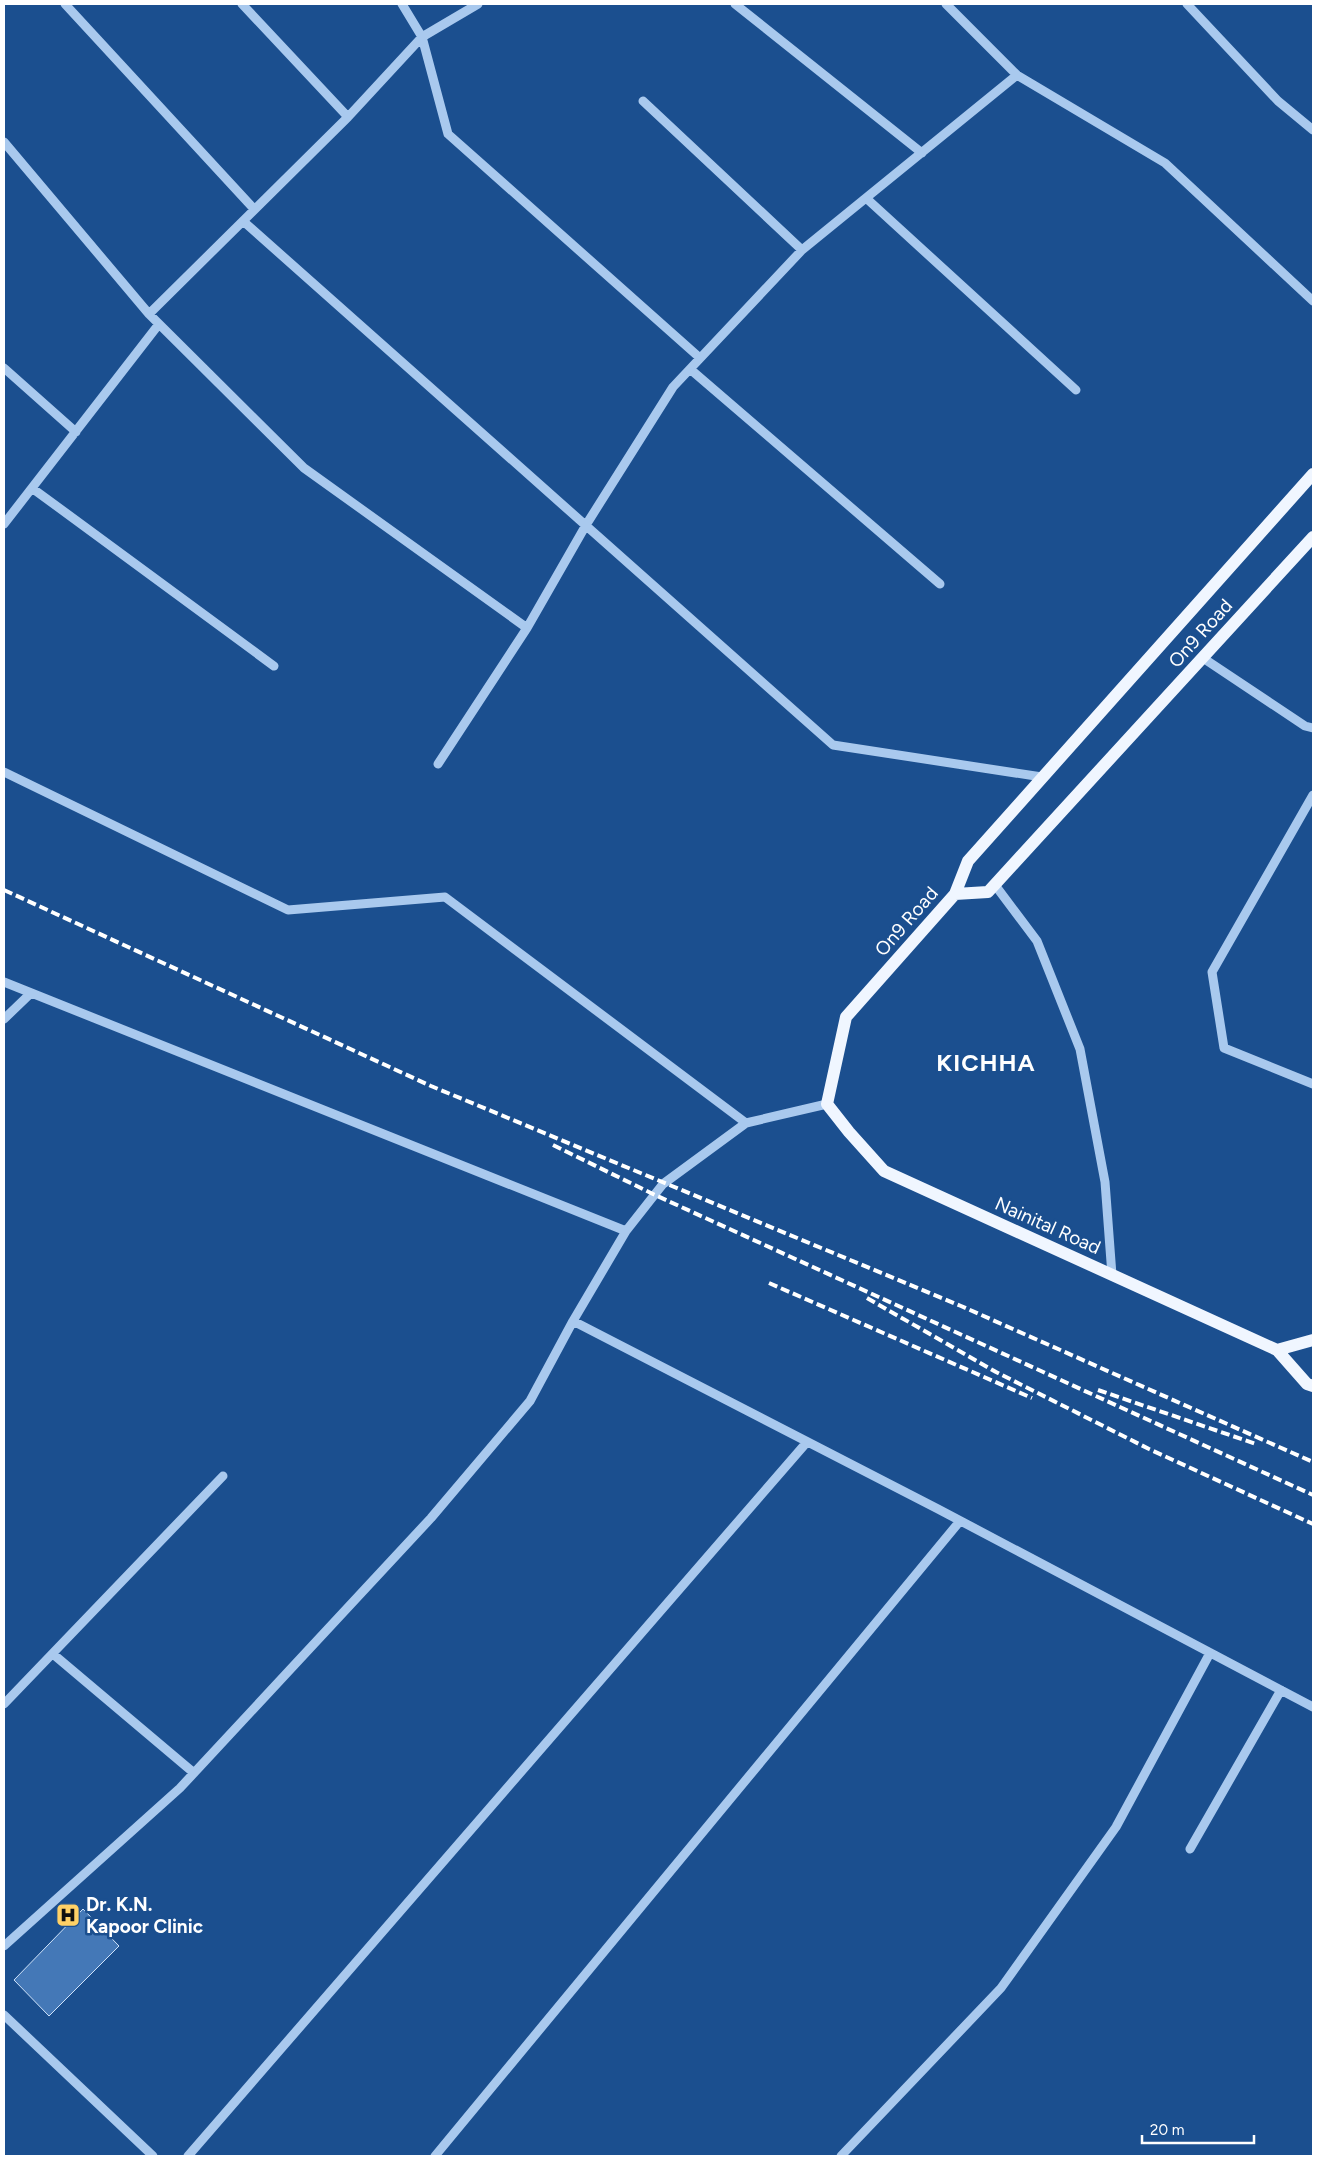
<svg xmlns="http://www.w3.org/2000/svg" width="1317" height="2160" font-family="Figtree,sans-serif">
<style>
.building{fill:#4478b7;stroke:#cfe3fa}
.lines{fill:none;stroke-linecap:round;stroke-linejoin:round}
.minor{stroke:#a9c9ee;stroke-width:9}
.major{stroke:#f0f6ff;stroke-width:12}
.rail{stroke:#fff;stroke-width:4;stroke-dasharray:9 4;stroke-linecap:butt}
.labels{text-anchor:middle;stroke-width:5;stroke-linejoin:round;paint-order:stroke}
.street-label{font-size:19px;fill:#fff;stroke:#1b4f8f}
.poi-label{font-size:19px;font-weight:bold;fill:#fff;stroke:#1b4f8f;text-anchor:start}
.district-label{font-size:24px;font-weight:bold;letter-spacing:1px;fill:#fff;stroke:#1b4f8f}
</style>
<rect width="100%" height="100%" fill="#1b4f8f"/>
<!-- building -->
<path class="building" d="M83 1909 119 1946 49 2016 14 1980Z"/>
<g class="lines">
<!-- minor -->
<path class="minor" d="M65 4 254 209
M242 4 348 117
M402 4 422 37 448 134 700 358
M735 4 922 153
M946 4 1017 75 1165 163 1313 301
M1187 4 1278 101 1313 130
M643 101 802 250
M4 142 149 314 304 468 527 628
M866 198 1076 390
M243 221 833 745 1042 777
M149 314 348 117 422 37 478 4
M4 368 76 432
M690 369 940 584
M32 488 274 666
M4 524 159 324
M1203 658 1305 726 1313 728
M438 764 527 628 586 525 673 387 802 250 1017 75
M4 772 288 910 445 897 746 1123
M1313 795 1212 972 1224 1048 1313 1084
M995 885 1037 941 1080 1049 1105 1182 1112 1275
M4 982 626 1231
M4 1019 31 993
M573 1321 938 1509 1313 1707
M53 1654 194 1773
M4 1704 223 1476
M1190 1849 1281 1690
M4 1946 180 1788 431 1518 530 1401 573 1321 626 1231 663 1184 746 1123 827 1104
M4 2015 153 2156
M188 2156 807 1442
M435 2156 960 1521
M841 2156 1001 1988 1116 1827 1210 1653"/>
<!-- major -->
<path class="major" d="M1313 474 968 861 955 894 846 1017 827 1104 849 1132 884 1171 1277 1350 1307 1384 1313 1386
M955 894 988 892 1313 537
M1277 1350 1313 1340"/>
<!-- rail -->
<path class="rail" d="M4 890 431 1086 961 1306 1313 1462
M553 1145 655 1195 1313 1495
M769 1283 1032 1398
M867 1298 996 1372 1149 1449 1313 1524
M1098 1390 1256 1444"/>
</g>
<!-- icons -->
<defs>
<g id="hospital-square" transform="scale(1.25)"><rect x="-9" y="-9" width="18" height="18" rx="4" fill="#ffd166" stroke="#1b4f8f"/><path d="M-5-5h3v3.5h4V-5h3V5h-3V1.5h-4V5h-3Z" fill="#111"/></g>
</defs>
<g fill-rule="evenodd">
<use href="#hospital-square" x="68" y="1915"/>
</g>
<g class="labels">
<!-- street labels -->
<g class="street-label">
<text transform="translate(1200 633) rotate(-48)" y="7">On9 Road</text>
<text transform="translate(906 921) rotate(-49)" y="7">On9 Road</text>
<text transform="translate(1048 1225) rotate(24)" y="7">Nainital Road</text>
</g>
<!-- poi labels -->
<g class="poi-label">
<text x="86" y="1911">Dr. K.N.<tspan x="86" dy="22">Kapoor Clinic</tspan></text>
</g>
<!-- district labels -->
<g class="district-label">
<text x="986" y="1071">KICHHA</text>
</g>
</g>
<!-- border -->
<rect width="1317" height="2160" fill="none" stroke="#ffffff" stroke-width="10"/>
<!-- scale -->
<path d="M1142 2135v8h112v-8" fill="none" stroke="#ffffff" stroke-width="2.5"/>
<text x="1150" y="2135" font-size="15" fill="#ffffff" stroke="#1b4f8f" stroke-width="4" paint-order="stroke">20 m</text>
</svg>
